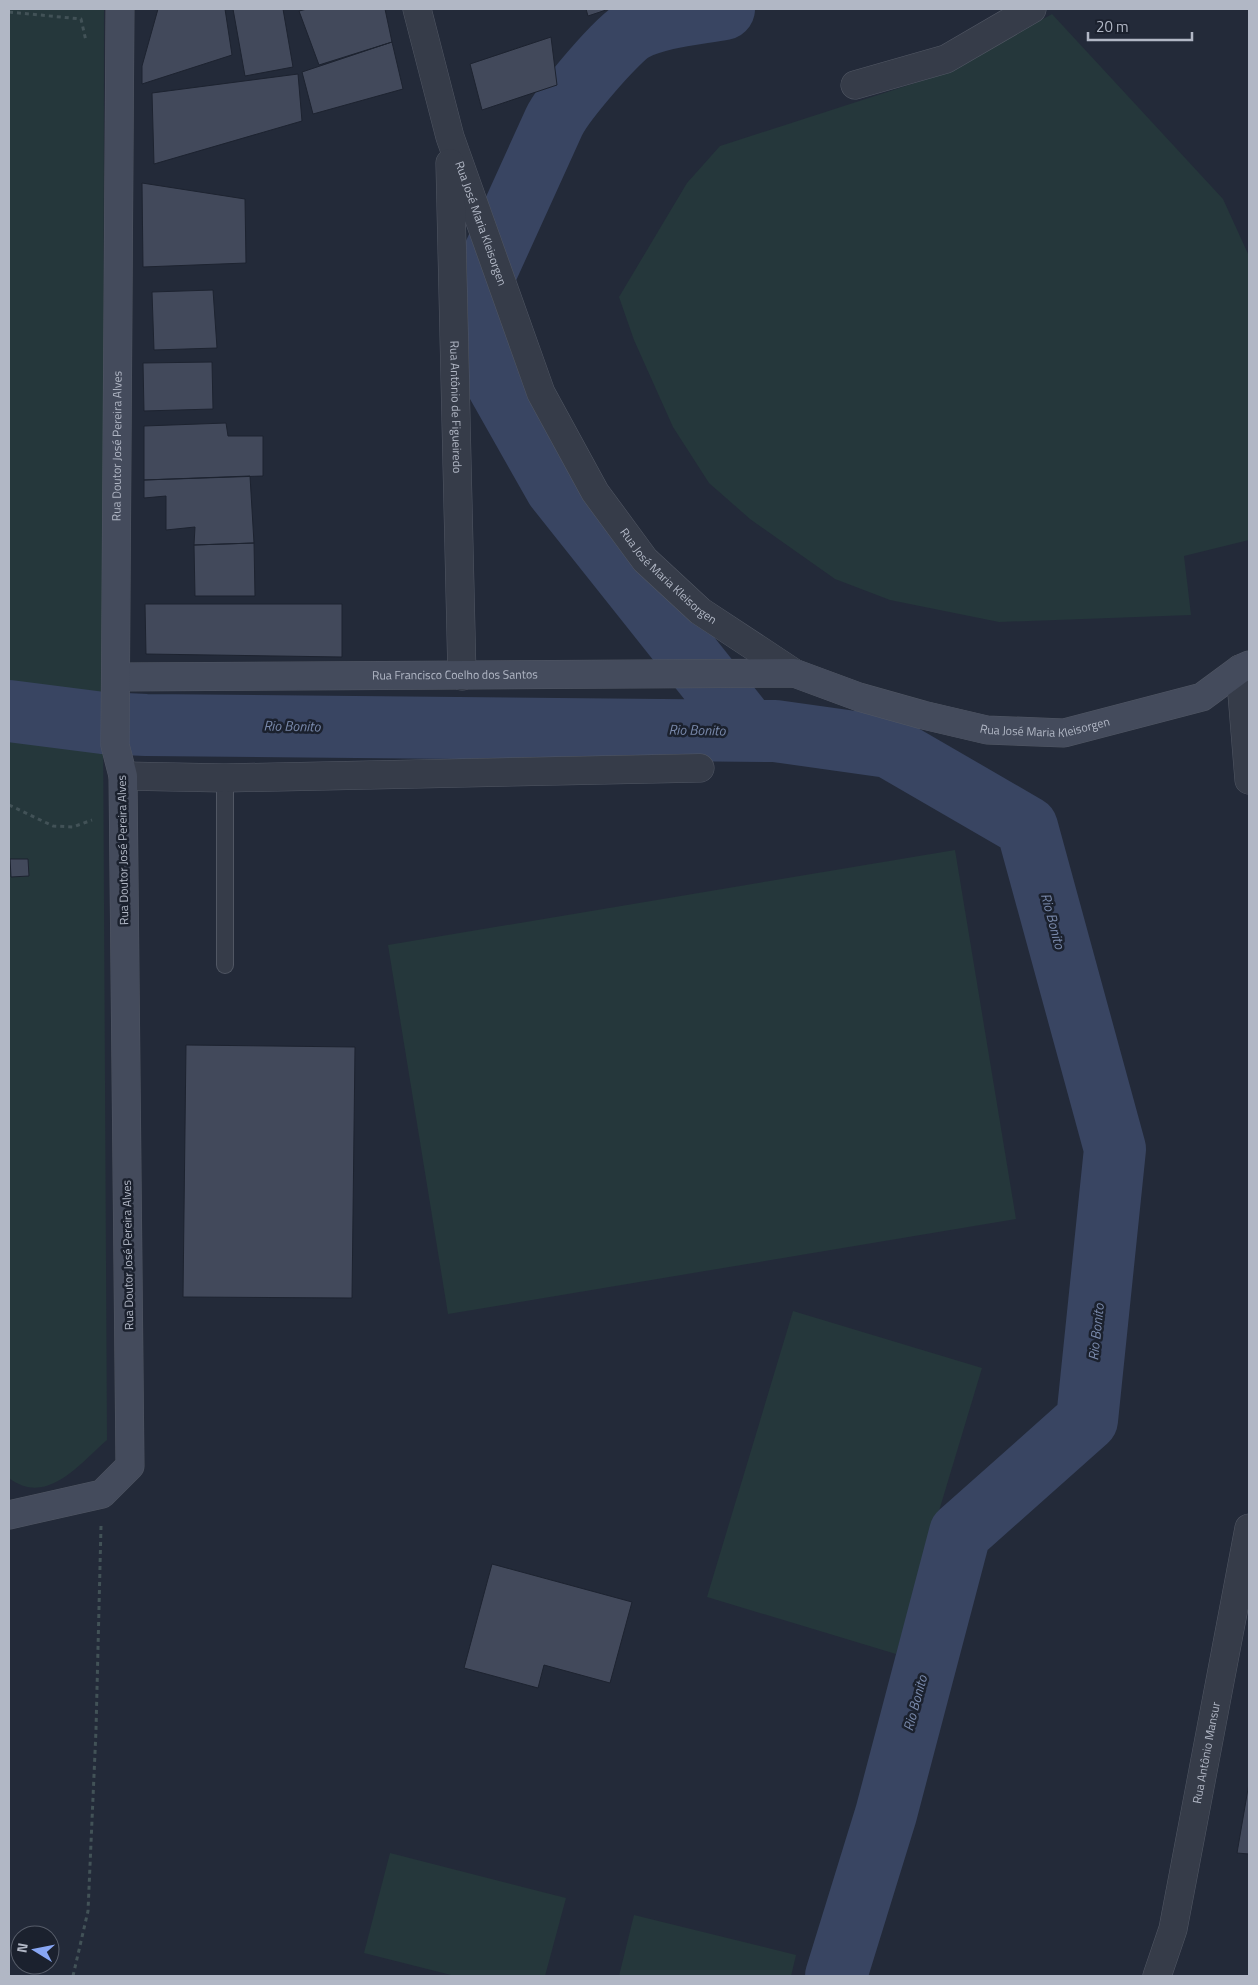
<svg xmlns="http://www.w3.org/2000/svg" width="1258" height="1985" font-family="'Titillium Web',sans-serif">
<style>
.green{fill:#25373b}
.lines{fill:none;stroke-linecap:round;stroke-linejoin:round}
.river{stroke:#394562;stroke-width:62}
.building{fill:#42495b;stroke:#1d2330}
.lane-casing{stroke:#515764;stroke-width:18}
.street-casing{stroke:#515764;stroke-width:29}
.secondary-casing{stroke:#515764;stroke-width:29}
.path{stroke:#425257;stroke-width:3;stroke-dasharray:4 4;stroke-linecap:butt}
.lane{stroke:#363c49;stroke-width:16}
.street{stroke:#363c49;stroke-width:28}
.secondary{stroke:#444b5c;stroke-width:28}
.labels{text-anchor:middle;stroke-width:5;stroke-linejoin:round;paint-order:stroke}
.street-label{font-size:12px;fill:#b1b7c5;stroke:#1b212e}
.water-label{font-size:14px;font-style:italic;fill:#7a8aac;stroke:#1b212e}
</style>
<rect width="100%" height="100%" fill="#232a39"/>
<!-- green -->
<path class="green" d="M9 9H104L103 723 107 1440C79 1464 47 1507 9 1478Z
M1052 14 1223 199 1249 256V540L1184 556 1191 615 999 622 890 600 835 579 750 519 709 483 673 427 634 340 619 297 687 183 720 146 949 72Z
M955 850 1016 1219 448 1314 388 945Z
M793 1311 982 1368 896 1654 707 1597Z
M390 1853 566 1898 545 1976H455L364 1953Z
M634 1915 796 1955 791 1976H619Z"/>
<g class="lines">
<!-- river -->
<path class="river" d="M724 9C697 14 658 17 634 30 617 39 563 103 554 122L485 274 480 297 486 351 496 382 556 488 746 727
M9 711 103 723 146 725 775 731 889 747 1027 827 1115 1149 1087 1420 960 1533 886 1814 836 1976"/>
</g>
<!-- building -->
<path class="building" d="M158 9H225L232 55 142 84V66Z
M233 9H283L293 67 245 76Z
M307 9H385L392 42 319 65 299 11Z
M586 9H609L588 16Z
M551 37 557 85 482 110 470 64Z
M392 42 403 89 313 114 302 72Z
M298 74 302 121 154 164 152 93Z
M142 183 245 199 246 263 143 267Z
M213 290 217 348 154 350 152 292Z
M212 362 213 409 144 411 143 363Z
M226 423 228 436H263V476L144 480V426Z
M250 476 254 543 194 545 195 527 166 530V496L144 498V480Z
M254 543 255 596H195L194 545Z
M145 604H342V657L146 654Z
M10 859H28L29 876 11 877Z
M186 1045 355 1047 352 1298 183 1297Z
M492 1564 632 1602 610 1683 544 1665 538 1688 464 1668Z
M1249 1783V1854L1237 1853Z"/>
<g class="lines">
<!-- lane casing -->
<g class="lane-casing">
<path id="lane" d="M225 965V778"/>
</g>
<!-- street casing -->
<g class="street-casing">
<g id="street">
<path id="s1" d="M417 9 450 137 541 393 595 492 645 560 700 611 794 673"/>
<path d="M855 85 946 59 1032 9"/>
<path id="s2" d="M450 163 462 676"/>
<path d="M1240 669 1249 780"/>
<path d="M123 776 225 778 700 768"/>
<path id="s3" d="M1157 1976 1173 1929 1249 1528"/>
</g>
</g>
<!-- secondary casing -->
<g class="secondary-casing">
<g id="secondary">
<path id="s4" d="M116 677 794 673 859 697 923 715 987 730 1064 733 1202 697 1240 669 1249 665"/>
<path id="s5" d="M9 1515 102 1494 130 1466 123 776 115 745 120 9"/>
</g>
</g>
<!-- path -->
<path class="path" d="M9 12 81 19 86 41
M9 805 53 826 73 827 92 820
M73 1976 88 1911 96 1730 101 1526"/>
<!-- lane -->
<use href="#lane" class="lane"/>
<!-- street -->
<use href="#street" class="street"/>
<!-- secondary -->
<use href="#secondary" class="secondary"/>
</g>
<g class="labels">
<!-- street labels -->
<g class="street-label">
<text dy="4" stroke="none"><textPath href="#s1" startOffset="224">Rua José Maria Kleisorgen</textPath></text>
<text dy="4" stroke="none"><textPath href="#s2" startOffset="244">Rua Antônio de Figueiredo</textPath></text>
<text dy="4" stroke="none"><textPath href="#s5" startOffset="1156">Rua Doutor José Pereira Alves</textPath></text>
<text dy="4" stroke="none"><textPath href="#s1" startOffset="629">Rua José Maria Kleisorgen</textPath></text>
<text dy="4" stroke="none"><textPath href="#s4" startOffset="339">Rua Francisco Coelho dos Santos</textPath></text>
<text dy="4" stroke="none"><textPath href="#s4" startOffset="938">Rua José Maria Kleisorgen</textPath></text>
<text transform="translate(123 850) rotate(-91)" y="4">Rua Doutor José Pereira Alves</text>
<text transform="translate(128 1255) rotate(-91)" y="4">Rua Doutor José Pereira Alves</text>
<text dy="4" stroke="none"><textPath href="#s3" startOffset="229">Rua Antônio Mansur</textPath></text>
</g>
<!-- water labels -->
<g class="water-label">
<text transform="translate(292 726) rotate(1)" y="5">Rio Bonito</text>
<text transform="translate(697 730) rotate(1)" y="5">Rio Bonito</text>
<text transform="translate(1053 921) rotate(75)" y="5">Rio Bonito</text>
<text transform="translate(1096 1332) rotate(-84)" y="5">Rio Bonito</text>
<text transform="translate(915 1703) rotate(-75)" y="5">Rio Bonito</text>
</g>
</g>
<!-- border -->
<rect width="1258" height="1985" fill="none" stroke="#b1b7c5" stroke-width="20"/>
<!-- north arrow -->
<g transform="translate(35 1950) rotate(280)"><circle r="24" fill="#1b212e" stroke="#575d6a"/>
<path d="M0-4L9 19L0 12L-9 19Z" fill="#88a6f3"/>
<text y="-8" font-size="14" font-weight="bold" text-anchor="middle" fill="#b1b7c5">N</text>
</g>
<!-- scale -->
<path d="M1088 32v8h104v-8" fill="none" stroke="#b1b7c5" stroke-width="2.5"/>
<text x="1096" y="32" font-size="15" fill="#b1b7c5" stroke="#1b212e" stroke-width="4" paint-order="stroke">20 m</text>
</svg>
